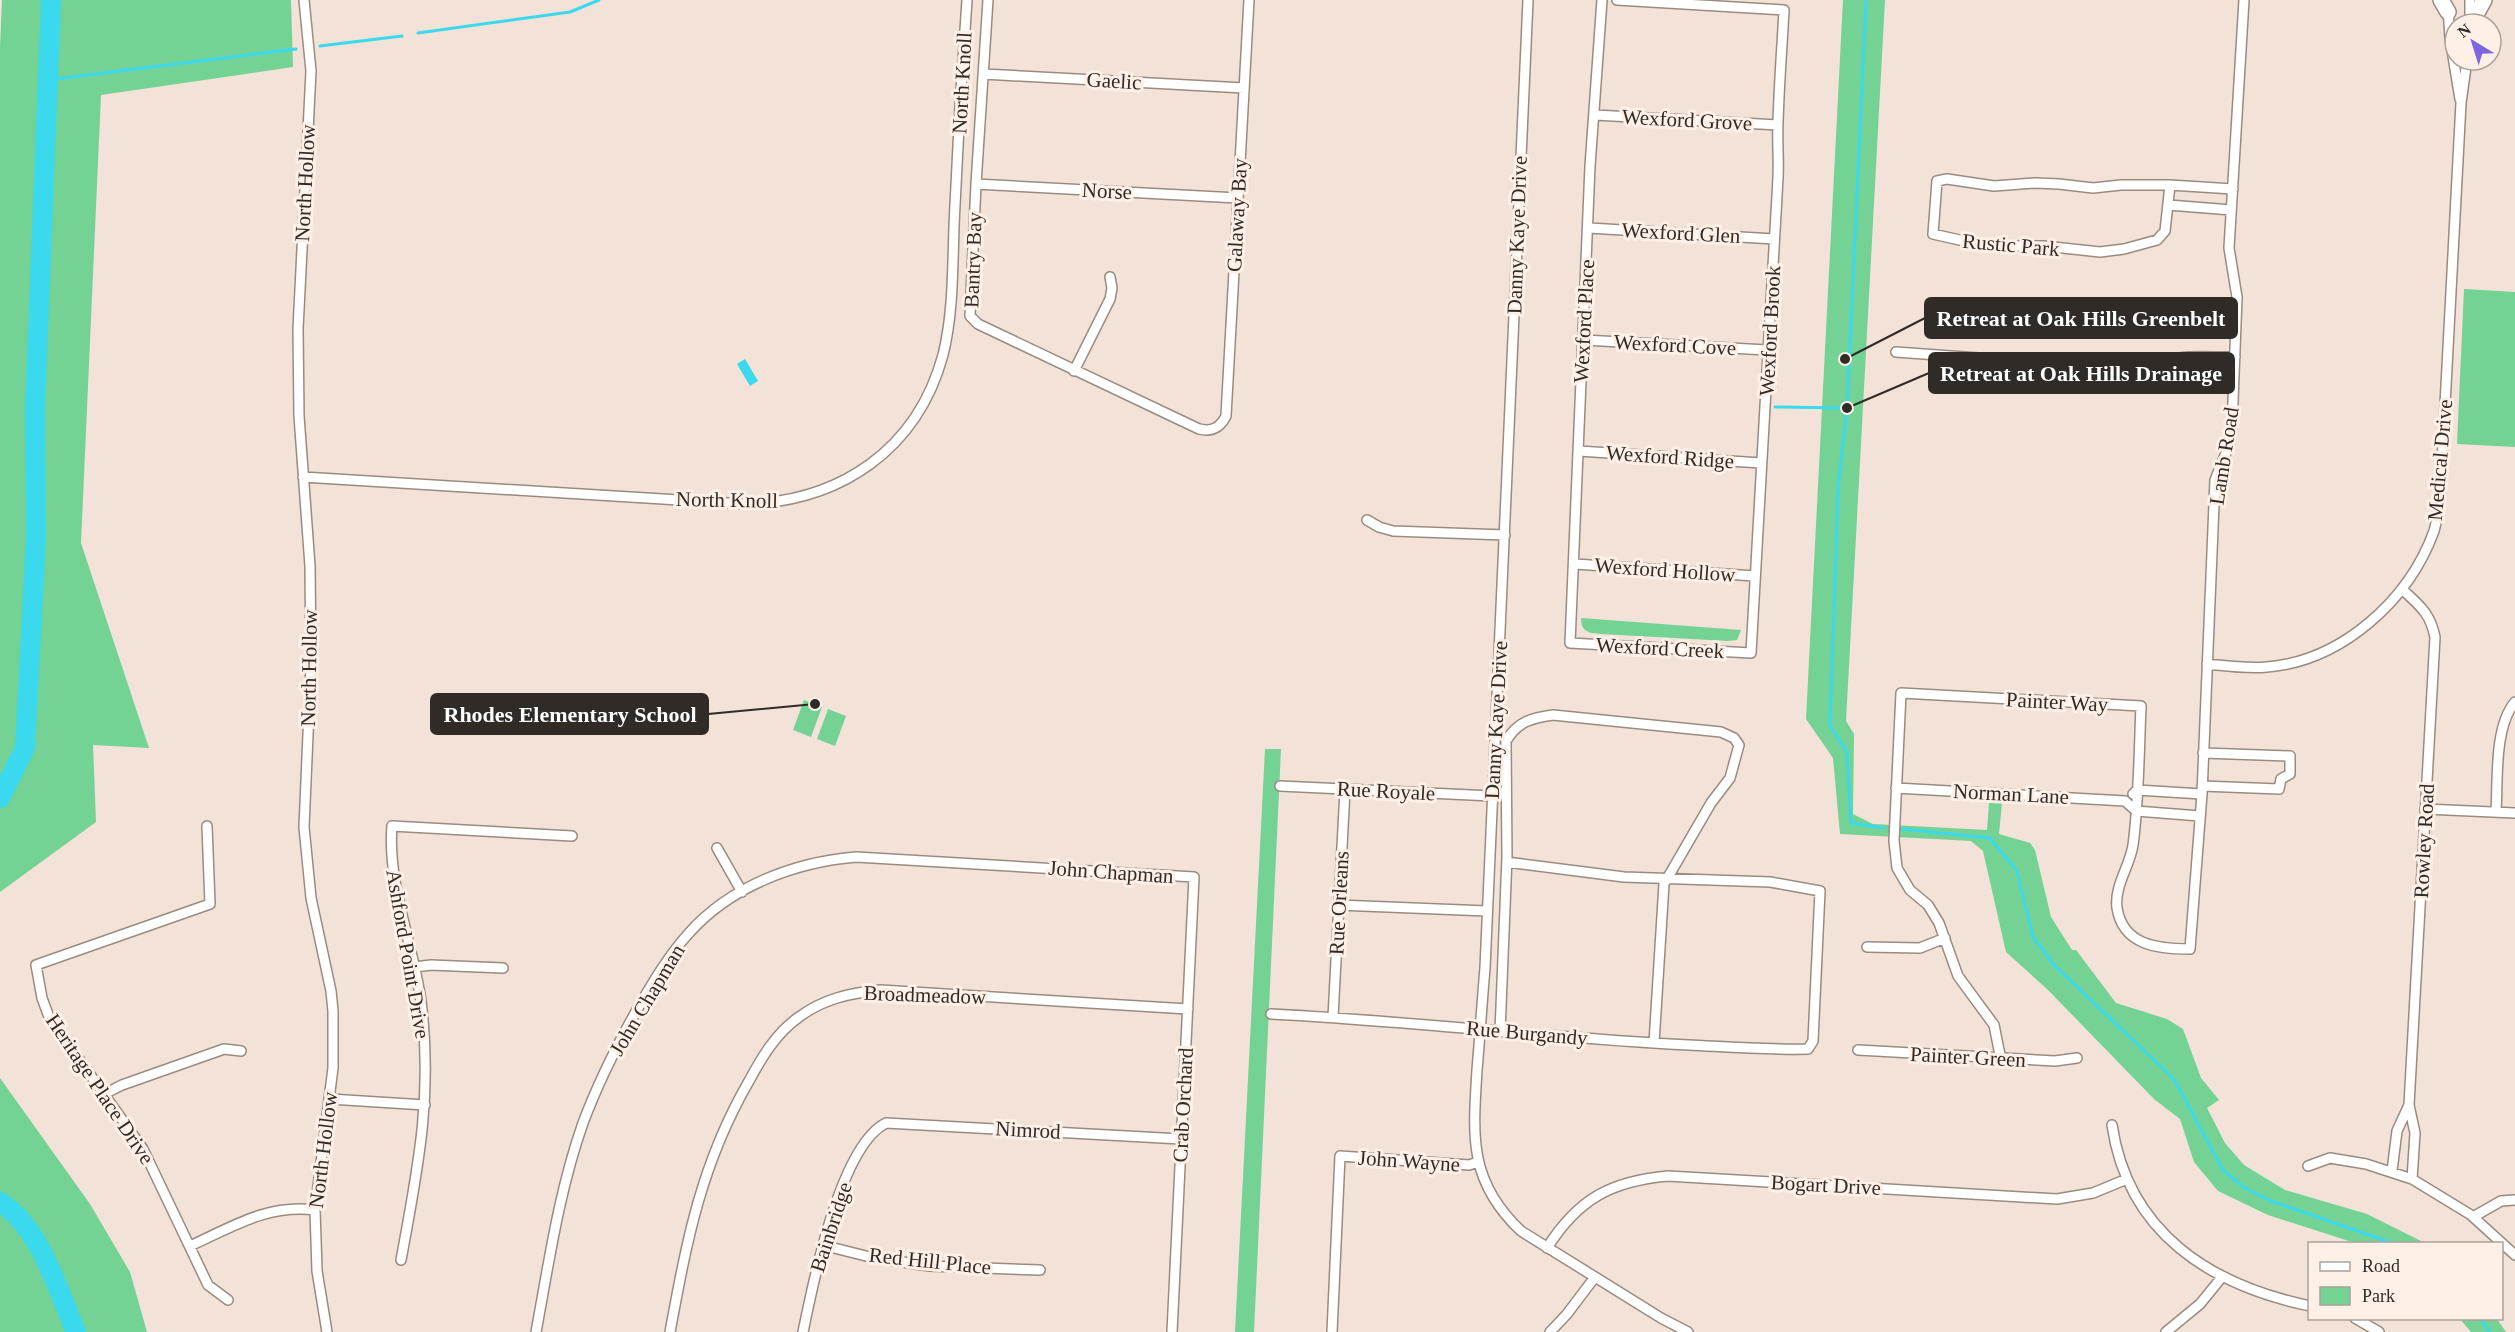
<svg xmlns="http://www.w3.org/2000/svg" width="2515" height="1332" font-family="Georgia,serif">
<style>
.green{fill:#74d294}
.water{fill:#3ad9ed}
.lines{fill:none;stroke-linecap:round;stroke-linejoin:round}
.stream{stroke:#3ad9ed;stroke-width:3}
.river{stroke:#3ad9ed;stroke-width:20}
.minor-casing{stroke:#9a8b80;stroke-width:12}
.primary-casing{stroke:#9a8b80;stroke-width:18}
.minor{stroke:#fff;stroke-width:9}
.primary{stroke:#fff;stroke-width:15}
.labels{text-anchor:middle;stroke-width:6;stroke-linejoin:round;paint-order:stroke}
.street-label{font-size:21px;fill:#312b27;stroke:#fef0e7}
.leader{fill:none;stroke:#312b27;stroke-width:2}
.callout-dot{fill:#312b27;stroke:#fef0e7;stroke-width:2}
.callout{fill:#312b27;stroke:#312b27;stroke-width:2}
.callout-label{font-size:22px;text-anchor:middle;font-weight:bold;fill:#fff}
</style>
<rect width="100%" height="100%" fill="#f3e2d7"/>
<!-- green -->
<path class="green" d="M2 0H291L293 67 101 95 81 543 149 748 93 745 96 822 0 892V47Z
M1843 0H1885L1846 721 1854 734 1853 814 1873 824 1987 830 1989 803H2002L1999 834 2030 843 2035 850 2051 917 2072 950H2076L2116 1003 2167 1019 2183 1029 2201 1078 2219 1100 2207 1108 2225 1143 2244 1165 2285 1190 2367 1214 2425 1243H2355L2268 1215 2218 1191 2194 1162 2180 1119 2154 1099 2048 990 2006 952 1983 851 1971 841 1840 834 1833 758 1806 719Z
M2464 289 2515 292V447L2457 444Z
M1581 618 1741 630 1737 640 1728 641 1601 634C1589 633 1581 632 1581 618Z
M804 700 822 707 811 737 793 730Z
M828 709 846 716 835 746 817 739Z
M1265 749H1281L1254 1332H1235Z
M0 1078 90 1204 130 1272 147 1332H0Z
M2460 1319H2497L2506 1332H2471Z"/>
<!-- water -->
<path class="water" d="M745 359 758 381 750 386 737 364Z"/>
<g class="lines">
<!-- stream -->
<path class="stream" d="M1866 0 1847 408 1838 487 1830 726 1847 752 1851 823 1884 828
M418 33 570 12 599 0
M320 46 402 36
M47 80 296 49
M1775 407 1847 408
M1902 829 1990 838 2017 871 2033 937 2054 965 2174 1079 2223 1170 2245 1188 2271 1201 2395 1244
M2480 1318 2490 1332"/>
<!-- river -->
<path class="river" d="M0 798 25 748 36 538 35 408 51 0
M0 1202C40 1227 58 1290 76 1332"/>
<!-- minor casing -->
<g class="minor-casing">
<path id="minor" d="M304 0 311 71 298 329 299 416 310 566 311 665 304 827 311 898 331 991 333 1011V1068L315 1210 317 1271 327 1332
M988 0 976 184 970 316 978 324 1199 429C1212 432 1220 428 1226 416L1249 0
M1528 0 1485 968C1482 1002 1480 1036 1477 1070 1473 1136 1468 1181 1521 1231L1661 1318 1688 1332
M1602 0 1590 166 1570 643 1751 653C1760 494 1769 336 1778 178 1779 160 1777 141 1778 123 1779 85 1782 48 1784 10L1617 0
M2448 8 2450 38 2460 99
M2470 22V0
M983 74 1244 88
M1595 115 1778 125
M976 184 1238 198
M2170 185 2165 231 2157 240 2124 249 2100 252 2044 246H1986L1933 234 1937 181 1947 179 1994 186 2035 183 2059 184 2093 188 2121 185H2170L2233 189
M2169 205 2231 210
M1589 228 1774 239
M1584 340 1767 350
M1896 352 2145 370
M1074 371 1110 299 1112 288 1110 277
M2234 376C2210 377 2162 389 2145 370 2169 352 2206 358 2235 357
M1579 451 1761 463
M303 477 744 504C840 502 917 450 943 355 955 307 952 253 955 205 958 136 962 68 967 0
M1367 520 1379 527 1393 531 1505 535
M1575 564 1755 576
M2403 590C2420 606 2430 613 2435 637L2409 1105 2415 1133 2412 1179
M2207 664C2227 666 2247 669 2267 667 2342 661 2409 600 2434 531 2437 521 2438 510 2440 499L2461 103 2467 60
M1280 786 1492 796
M2202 786 2279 789 2281 779 2290 774V756L2203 753
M1896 788 2125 801 2136 811 2200 816
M2133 794 2137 790 2202 794
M2425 809 2515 813
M2496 812C2498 779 2494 727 2515 702
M207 826 210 904 36 965 42 998 49 1017 143 1149 208 1285 228 1300
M717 848 742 892
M1338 905 1487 911
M1867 947 1920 948 1945 938
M414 967 431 965 503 968
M1271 1014C1411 1021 1550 1038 1689 1045 1729 1047 1768 1050 1808 1049L1813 1041 1820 891 1770 882 1624 877 1507 862
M1333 1017 1345 790
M1500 1032 1507 857 1506 741C1518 721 1532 718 1553 715L1721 732 1734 738 1739 745 1730 778 1711 803 1664 884 1654 1043
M1858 1050 2055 1061 2077 1058
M2001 1060 1994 1025 1958 976 1939 923 1928 905 1910 890 1897 868 1894 841 1901 693 2141 706C2139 752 2139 800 2133 845 2130 866 2114 886 2117 908 2123 946 2159 949 2190 949L2202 794 2215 480 2230 443 2232 428 2237 297 2229 248 2244 0
M104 1094 122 1085 224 1049 241 1051
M330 1099 425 1105
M2112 1125C2128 1233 2210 1285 2310 1306
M2308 1166 2330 1158 2366 1164 2412 1179 2471 1215 2515 1255
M2392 1171 2397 1131 2409 1105
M2473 1217 2501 1201 2515 1200
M822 1245 870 1257 929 1266 1040 1270
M190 1246C232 1227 267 1204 315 1210
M1547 1248C1578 1199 1611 1181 1668 1176L2057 1199 2093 1193 2127 1179
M401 1260C418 1168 433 1095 421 1001 413 944 387 883 392 826L572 836
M2355 1318 2379 1332
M536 1332C549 1262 559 1191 583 1123 598 1083 617 1045 638 1008 653 982 669 955 689 933 731 886 795 862 856 857L1194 877 1172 1332
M670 1332C687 1240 701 1164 749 1081 762 1057 776 1033 799 1017 823 999 850 993 880 990L1188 1009
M803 1332C813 1283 840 1146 886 1123L1181 1139
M1332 1332 1340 1156 1469 1165 1478 1162
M1550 1332 1567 1314 1595 1277
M2166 1332 2200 1304 2222 1277"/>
</g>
<!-- primary casing -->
<g class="primary-casing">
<path id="primary" d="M2441 0 2448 12
M2471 24 2484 0"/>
</g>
<!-- minor -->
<use href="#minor" class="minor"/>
<!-- primary -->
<use href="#primary" class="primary"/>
</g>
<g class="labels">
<!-- street labels -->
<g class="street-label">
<text transform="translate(1114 81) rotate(3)" y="7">Gaelic</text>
<text transform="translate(962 83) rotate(-87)" y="7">North Knoll</text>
<text transform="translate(1687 120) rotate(3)" y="7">Wexford Grove</text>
<text transform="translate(305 183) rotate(-87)" y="7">North Hollow</text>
<text transform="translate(1107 191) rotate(3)" y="7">Norse</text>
<text transform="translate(1237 215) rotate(-87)" y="7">Galaway Bay</text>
<text transform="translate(1681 233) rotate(3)" y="7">Wexford Glen</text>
<text transform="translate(1517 235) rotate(-88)" y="7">Danny Kaye Drive</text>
<text transform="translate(2011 245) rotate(5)" y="7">Rustic Park</text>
<text transform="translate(973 260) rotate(-88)" y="7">Bantry Bay</text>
<text transform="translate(1584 321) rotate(-87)" y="7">Wexford Place</text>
<text transform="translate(1770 331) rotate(-87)" y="7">Wexford Brook</text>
<text transform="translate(1675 345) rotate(3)" y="7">Wexford Cove</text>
<text transform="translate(2224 456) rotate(-81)" y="7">Lamb Road</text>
<text transform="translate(1670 457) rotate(4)" y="7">Wexford Ridge</text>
<text transform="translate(2440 460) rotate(-85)" y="7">Medical Drive</text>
<text transform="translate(727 500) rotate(1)" y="7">North Knoll</text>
<text transform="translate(1665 570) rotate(4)" y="7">Wexford Hollow</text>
<text transform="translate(1660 648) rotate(3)" y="7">Wexford Creek</text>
<text transform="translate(309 668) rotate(-89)" y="7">North Hollow</text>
<text transform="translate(2057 702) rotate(3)" y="7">Painter Way</text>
<text transform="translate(1496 720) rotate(-87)" y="7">Danny Kaye Drive</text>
<text transform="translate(1386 791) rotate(3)" y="7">Rue Royale</text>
<text transform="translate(2011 794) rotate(3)" y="7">Norman Lane</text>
<text transform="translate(2424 841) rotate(-87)" y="7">Rowley Road</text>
<text transform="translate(1111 872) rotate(4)" y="7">John Chapman</text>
<text transform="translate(1339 903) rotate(-87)" y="7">Rue Orleans</text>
<text transform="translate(408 954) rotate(80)" y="7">Ashford Point Drive</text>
<text transform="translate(925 995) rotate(2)" y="7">Broadmeadow</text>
<text transform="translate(647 1000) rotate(-59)" y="7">John Chapman</text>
<text transform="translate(1527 1033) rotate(5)" y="7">Rue Burgandy</text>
<text transform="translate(1968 1057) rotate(3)" y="7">Painter Green</text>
<text transform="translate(100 1089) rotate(56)" y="7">Heritage Place Drive</text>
<text transform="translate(1183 1105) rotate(-87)" y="7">Crab Orchard</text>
<text transform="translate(1028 1130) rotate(3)" y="7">Nimrod</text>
<text transform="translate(323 1150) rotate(-83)" y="7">North Hollow</text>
<text transform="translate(1409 1161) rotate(4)" y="7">John Wayne</text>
<text transform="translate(1826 1185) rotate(3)" y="7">Bogart Drive</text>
<text transform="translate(831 1227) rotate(-72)" y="7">Bainbridge</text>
<text transform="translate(930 1261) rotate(6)" y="7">Red Hill Place</text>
</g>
</g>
<!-- callouts -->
<path class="leader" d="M1845 359L1925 318M1847 408L1929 373M815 704L708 714"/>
<g class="callout-dot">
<circle cx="1845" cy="359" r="6"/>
<circle cx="1847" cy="408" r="6"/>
<circle cx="815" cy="704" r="6"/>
</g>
<g class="callout">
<rect x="1925" y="298" width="312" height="40" rx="6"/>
<rect x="1929" y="353" width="305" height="40" rx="6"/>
<rect x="431" y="694" width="277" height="40" rx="6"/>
</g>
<g class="callout-label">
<text x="2081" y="326">Retreat at Oak Hills Greenbelt</text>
<text x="2081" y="381">Retreat at Oak Hills Drainage</text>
<text x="570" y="722">Rhodes Elementary School</text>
</g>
<!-- legend -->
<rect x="2308" y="1242" width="195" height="78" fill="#fef0e7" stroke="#aca19a" stroke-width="1.5"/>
<rect x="2320" y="1262" width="30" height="9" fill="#ffffff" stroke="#aca19a" stroke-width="1.5"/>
<text x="2362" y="1272" font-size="18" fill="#312b27">Road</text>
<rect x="2320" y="1287" width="30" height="18" fill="#74d294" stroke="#aca19a" stroke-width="1.5"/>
<text x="2362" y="1302" font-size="18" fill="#312b27">Park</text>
<!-- north arrow -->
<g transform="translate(2473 42) rotate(322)"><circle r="28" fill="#fef0e7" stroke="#aca19a" stroke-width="1.5"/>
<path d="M0-4.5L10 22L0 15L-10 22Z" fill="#7b65e0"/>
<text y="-9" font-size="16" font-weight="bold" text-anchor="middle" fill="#312b27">N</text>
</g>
</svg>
